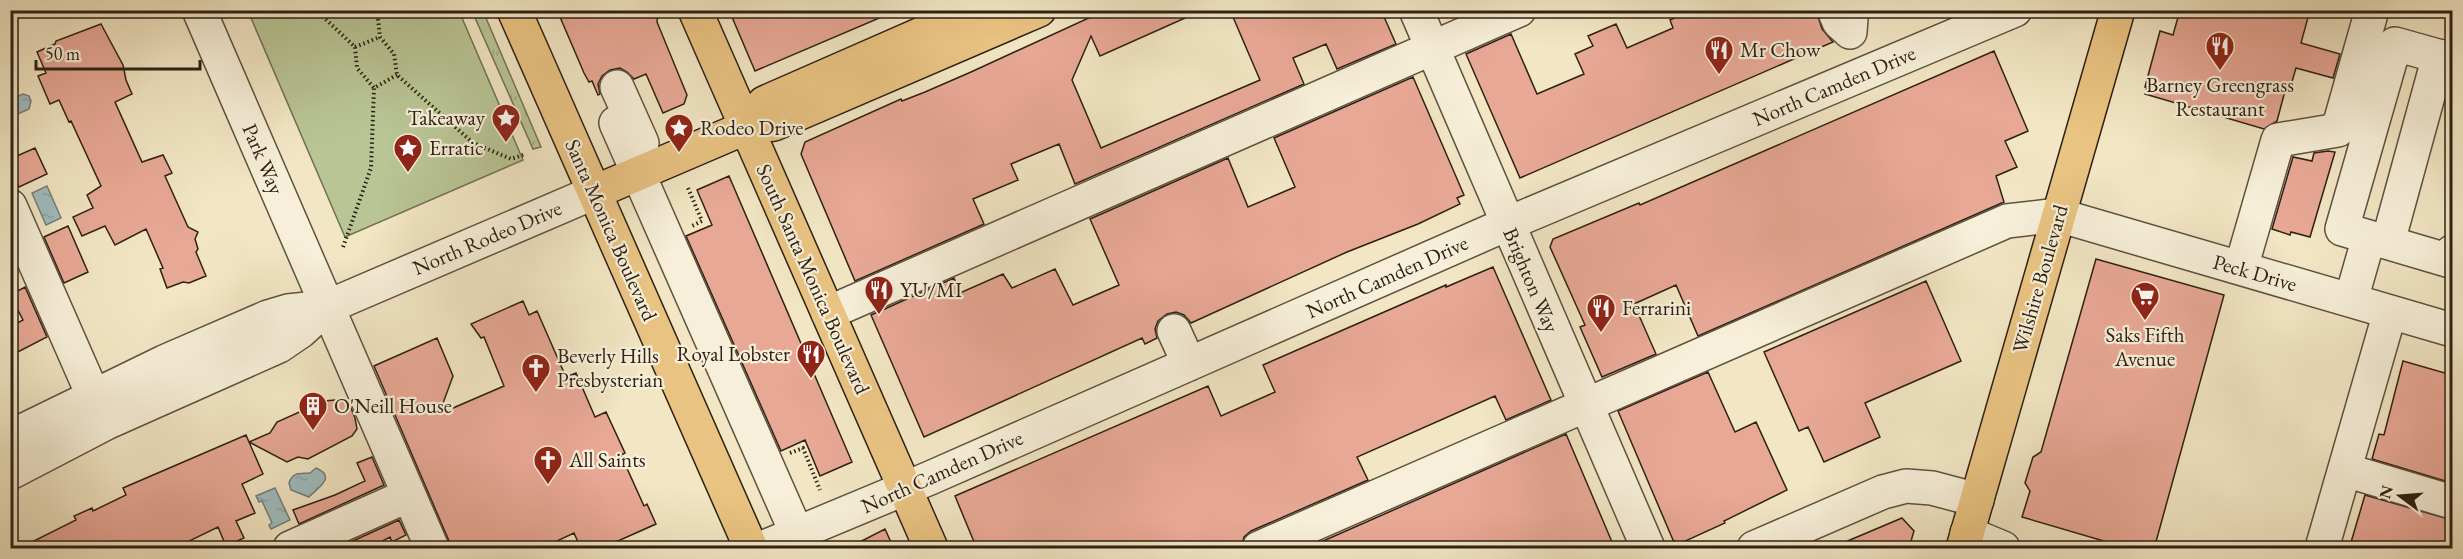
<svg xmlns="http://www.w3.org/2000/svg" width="2463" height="559" font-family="'EB Garamond',serif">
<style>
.grass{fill:url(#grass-tufts);stroke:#737354;stroke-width:1.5}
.park{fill:#b9c595;stroke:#737354;stroke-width:1.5}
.water{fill:url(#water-ripples);stroke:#727f7b;stroke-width:1.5}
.building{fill:#e8a896;stroke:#2d2114;stroke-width:1.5}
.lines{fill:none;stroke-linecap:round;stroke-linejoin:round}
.minor-casing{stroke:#5e5240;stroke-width:36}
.major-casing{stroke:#2d2114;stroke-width:36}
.path{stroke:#2d2114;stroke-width:4;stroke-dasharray:1.5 3;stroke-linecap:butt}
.minor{stroke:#f7efd9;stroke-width:33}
.major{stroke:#e9c382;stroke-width:33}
.labels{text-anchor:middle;stroke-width:4.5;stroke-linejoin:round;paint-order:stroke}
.poi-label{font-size:21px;fill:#2d2114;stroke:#f7efd9;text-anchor:start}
.street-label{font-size:21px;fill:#2d2114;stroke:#f7efd9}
</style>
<defs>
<pattern id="grass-tufts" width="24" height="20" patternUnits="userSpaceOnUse" patternTransform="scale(1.5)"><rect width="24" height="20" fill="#b9c595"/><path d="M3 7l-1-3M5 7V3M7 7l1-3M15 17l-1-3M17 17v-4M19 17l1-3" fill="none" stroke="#9fa980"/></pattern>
<pattern id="water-ripples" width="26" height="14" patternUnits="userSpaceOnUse" patternTransform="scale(1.5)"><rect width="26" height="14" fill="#a0bdbf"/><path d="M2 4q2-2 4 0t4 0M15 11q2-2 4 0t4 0" fill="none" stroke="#8aa2a3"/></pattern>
</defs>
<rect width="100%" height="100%" fill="#f2e6c4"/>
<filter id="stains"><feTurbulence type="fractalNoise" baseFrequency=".00333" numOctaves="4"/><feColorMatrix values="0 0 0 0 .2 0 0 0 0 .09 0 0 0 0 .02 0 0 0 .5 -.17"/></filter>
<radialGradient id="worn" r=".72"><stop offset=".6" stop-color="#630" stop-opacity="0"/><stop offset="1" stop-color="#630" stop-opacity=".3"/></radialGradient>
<!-- grass -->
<path class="grass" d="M472 11H483L541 147 533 149Z"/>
<!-- park -->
<path class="park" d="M248 11H459L523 160 345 237Z"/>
<!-- water -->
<path class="water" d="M23 94 29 96 31 101 29 109 11 117V99Z
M47 186 61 218 46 225 32 193Z
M316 468C338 477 316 489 309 497L291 490 289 483C293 471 301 474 310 473Z
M275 488 290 520 271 529 269 525 272 523 262 501 259 502 256 496Z"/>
<!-- building -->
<path class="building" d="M557 10H650L658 14 657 22 687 95 684 104 663 113 646 74 634 79 627 72 620 68 610 70 602 76 598 84 600 94 598 95 592 81 589 82 584 73Z
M729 10H898L755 71Z
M1106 10H1203L1100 56 1091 36 1072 80 1101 148 1260 80 1230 10H1381L1396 44 1337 69 1326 44 1293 58 1304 84 1075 184 1059 144 1011 164 1018 180 973 199 984 224 855 281 801 154 805 142 901 99 902 101 925 92 971 72Z
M1691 10H1816L1822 29 1833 42 1520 178 1466 54 1511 34 1537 94 1584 74 1575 54 1593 46 1588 36 1616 24 1627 48 1673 28 1670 20Z
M2180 10H2310L2301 43 2340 54 2333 78 2296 68 2289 92 2285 91 2277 121 2264 129 2145 94 2147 87H2145L2160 31 2173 35Z
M101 24 123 65 126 80 132 94 115 102 142 162 163 155 172 173 165 176 188 227 198 232 195 239 198 249 196 252 206 276 189 283 183 282 167 288 160 269 163 268 146 229 115 245 105 226 82 236 73 217 93 208 87 195 101 186 71 121 69 122 59 100 50 104 38 76 46 73 37 52 55 44 56 41Z
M1994 51 2028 131 2005 141 2017 167 1996 176 2004 202 1698 336 1676 285 1634 304 1656 354 1602 377 1580 327 1585 325 1550 247 1553 239 1639 203 1640 205Z
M1413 77 1464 195 1457 198 1460 204 1418 224 1347 252 1191 323 1184 315 1176 312 1167 314 1158 321 1155 329 1157 338 1145 344 1142 338 924 437 871 315 954 278 960 293 1003 274 1012 288 1055 269 1073 305 1119 285 1090 219 1228 158 1248 207 1295 187 1274 138Z
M35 148 47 174 19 187 10 170V159Z
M2328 151 2335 152 2310 237 2291 232 2290 235 2272 229 2293 157 2312 161 2314 153Z
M729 176 852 462 820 476 805 440 781 451 686 236 712 225 697 190Z
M68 226 88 272 64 283 44 237Z
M2096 259 2224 295 2154 549H2131L2022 517 2030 491 2025 483 2033 457 2041 452Z
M1493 267 1551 400 1506 420 1495 396 1357 457 1368 480 1251 531 1244 537 1241 549H977L955 496 1208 386 1221 416 1275 392 1263 365 1446 285V287Z
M1926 281 1961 361 1865 403 1880 437 1824 462 1808 427 1799 431 1764 352Z
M25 287 47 337 10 356V327L23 320 10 295Z
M523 301 529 315 537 311 566 377 576 373 595 417 606 412 625 453 621 455 644 506 647 504 656 524 600 549H581L574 533 540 549H450L449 541 374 366 437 338 453 376 439 414 504 386 484 337 481 338 471 324Z
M2403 361 2452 375V483L2372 459 2379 434 2384 435Z
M1708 372 1735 432 1756 422 1787 490 1724 521 1725 523 1679 544 1673 540 1618 411Z
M335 400 349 403 355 418 357 429 352 436 308 459 298 457 287 462 249 442 263 474 242 484 255 513 236 521 244 538 226 546 218 527 189 541 181 549H18L76 520 74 516 92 508 93 511 126 495 123 488 246 435 249 442 270 433 277 422 324 401Z
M1566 434 1615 549H1305Z
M372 457 384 485 299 524 293 510 335 495 365 481 357 463Z
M2365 495 2452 520V549H2349Z
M1902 518 1914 531 1909 548H1831Z
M399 520 406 535 392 542 390 537 367 549H335Z
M885 529 894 549H846Z"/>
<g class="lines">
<!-- minor casing -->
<g class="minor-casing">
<path id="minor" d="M199 10 432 548
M1416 10 1648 548
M1834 10 1839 22 1850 32 1851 18 1848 10
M2452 60 2395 44 2342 229 2450 261 2452 252
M617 87 642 143
M616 123 797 534
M10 206 93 395
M2388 242 2439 56
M2241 268 2278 140 2338 130 2372 10
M2351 300 2369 237
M828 313 1519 10
M1174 331 1189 364
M10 437 164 362 268 317 288 311 327 307 595 192
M2345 470 2452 502
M10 473 106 423 279 346 301 331 327 307
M1967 533 2003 548
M290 548 409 495
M762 548 930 478 1507 224 2015 10
M1259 548 2007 221 2058 215 2452 330
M1754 548 1883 492 1906 486 1932 488 1977 500
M2322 548 2390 312"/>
</g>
<!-- major casing -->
<g class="major-casing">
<path id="major" d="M514 10 751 548
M695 10 931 548
M755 116 764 103 976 10
M595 192 747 127 774 124 1039 10
M1963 548 2118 10"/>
</g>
<!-- path -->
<path class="path" d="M316 10 355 47 357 68 374 88
M377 10 380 37 394 54 397 75 473 143 511 159 526 154
M355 47 380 37
M688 188 702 221 690 227
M343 247 371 168 374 88 397 75
M790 453 803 448 820 490"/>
<!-- minor -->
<use href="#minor" class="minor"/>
<!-- major -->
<use href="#major" class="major"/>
</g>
<!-- icons -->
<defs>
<g id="restaurant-pin" transform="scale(1.5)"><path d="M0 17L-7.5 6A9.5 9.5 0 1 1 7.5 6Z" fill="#8f2418" stroke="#f7efd9"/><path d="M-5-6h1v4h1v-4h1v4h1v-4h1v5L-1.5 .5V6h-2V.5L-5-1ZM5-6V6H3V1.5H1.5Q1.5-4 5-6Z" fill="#fff"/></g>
<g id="sight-pin" transform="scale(1.5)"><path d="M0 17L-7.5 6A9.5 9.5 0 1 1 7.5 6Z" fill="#8f2418" stroke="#f7efd9"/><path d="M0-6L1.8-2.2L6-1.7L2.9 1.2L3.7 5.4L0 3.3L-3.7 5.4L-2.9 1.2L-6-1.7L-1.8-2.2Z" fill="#fff"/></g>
<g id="supermarket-pin" transform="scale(1.5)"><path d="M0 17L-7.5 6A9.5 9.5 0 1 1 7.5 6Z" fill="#8f2418" stroke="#f7efd9"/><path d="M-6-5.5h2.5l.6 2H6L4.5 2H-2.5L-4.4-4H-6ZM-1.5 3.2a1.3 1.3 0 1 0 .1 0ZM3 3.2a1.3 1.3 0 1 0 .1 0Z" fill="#fff"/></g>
<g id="church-pin" transform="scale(1.5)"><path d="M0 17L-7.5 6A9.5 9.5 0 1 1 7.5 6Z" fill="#8f2418" stroke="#f7efd9"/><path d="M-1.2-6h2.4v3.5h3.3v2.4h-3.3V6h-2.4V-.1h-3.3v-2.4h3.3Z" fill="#fff"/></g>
<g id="building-pin" transform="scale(1.5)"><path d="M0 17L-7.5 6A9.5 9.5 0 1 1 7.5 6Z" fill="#8f2418" stroke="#f7efd9"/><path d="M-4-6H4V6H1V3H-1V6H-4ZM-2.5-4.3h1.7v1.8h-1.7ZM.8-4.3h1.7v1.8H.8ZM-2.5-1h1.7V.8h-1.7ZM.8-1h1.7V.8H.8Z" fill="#fff"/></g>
</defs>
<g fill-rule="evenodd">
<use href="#restaurant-pin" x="2220" y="46"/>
<use href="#restaurant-pin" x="1719" y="50"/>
<use href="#sight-pin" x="506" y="118"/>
<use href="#sight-pin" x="679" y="128"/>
<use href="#sight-pin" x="408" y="148"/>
<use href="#restaurant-pin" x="879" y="290"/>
<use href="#supermarket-pin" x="2145" y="296"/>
<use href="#restaurant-pin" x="1601" y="308"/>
<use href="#restaurant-pin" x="811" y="354"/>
<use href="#church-pin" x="536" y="368"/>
<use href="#building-pin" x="313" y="406"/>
<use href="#church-pin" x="548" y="460"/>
</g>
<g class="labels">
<!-- poi labels -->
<g class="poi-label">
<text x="1740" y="57">Mr Chow</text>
<text x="2220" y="92" text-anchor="middle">Barney Greengrass<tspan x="2220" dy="24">Restaurant</tspan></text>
<text x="485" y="125" text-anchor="end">Takeaway</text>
<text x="700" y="135">Rodeo Drive</text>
<text x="429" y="155">Erratic</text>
<text x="900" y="297">YU/MI</text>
<text x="1622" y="315">Ferrarini</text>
<text x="2145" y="342" text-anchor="middle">Saks Fifth<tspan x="2145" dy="24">Avenue</tspan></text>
<text x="790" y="361" text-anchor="end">Royal Lobster</text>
<text x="557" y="363">Beverly Hills<tspan x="557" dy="24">Presbysterian</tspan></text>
<text x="334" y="413">O'Neill House</text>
<text x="569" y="467">All Saints</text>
</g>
<!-- street labels -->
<g class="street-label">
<text transform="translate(1834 86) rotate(-23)" y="7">North Camden Drive</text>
<text transform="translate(263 159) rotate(67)" y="7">Park Way</text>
<text transform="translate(611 230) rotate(66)" y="7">Santa Monica Boulevard</text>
<text transform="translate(487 238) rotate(-23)" y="7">North Rodeo Drive</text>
<text transform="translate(2255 273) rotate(16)" y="7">Peck Drive</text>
<text transform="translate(1387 277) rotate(-24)" y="7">North Camden Drive</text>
<text transform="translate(813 279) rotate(66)" y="7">South Santa Monica Boulevard</text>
<text transform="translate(2040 279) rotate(-74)" y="7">Wilshire Boulevard</text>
<text transform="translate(1531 280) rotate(67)" y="7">Brighton Way</text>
<text transform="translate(942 472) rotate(-24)" y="7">North Camden Drive</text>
</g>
</g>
<!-- margin -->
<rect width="2463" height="559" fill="none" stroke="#f2e6c4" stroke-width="36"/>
<rect x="12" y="12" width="2439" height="535" fill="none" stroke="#2d2114" stroke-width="3"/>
<rect x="18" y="18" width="2427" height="523" fill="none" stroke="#2d2114" stroke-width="1.5"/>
<!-- north arrow -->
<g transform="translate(2400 496) rotate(286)" stroke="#f7efd9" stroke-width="4.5" paint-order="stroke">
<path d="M0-4.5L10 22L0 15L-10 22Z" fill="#2d2114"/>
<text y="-9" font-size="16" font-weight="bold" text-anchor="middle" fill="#2d2114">N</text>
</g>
<!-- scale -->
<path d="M36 60v9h164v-9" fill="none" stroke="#2d2114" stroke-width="3"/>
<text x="45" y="60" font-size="18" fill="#2d2114" stroke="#f7efd9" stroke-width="4.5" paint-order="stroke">50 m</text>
<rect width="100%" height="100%" filter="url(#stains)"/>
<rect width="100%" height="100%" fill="url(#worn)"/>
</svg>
